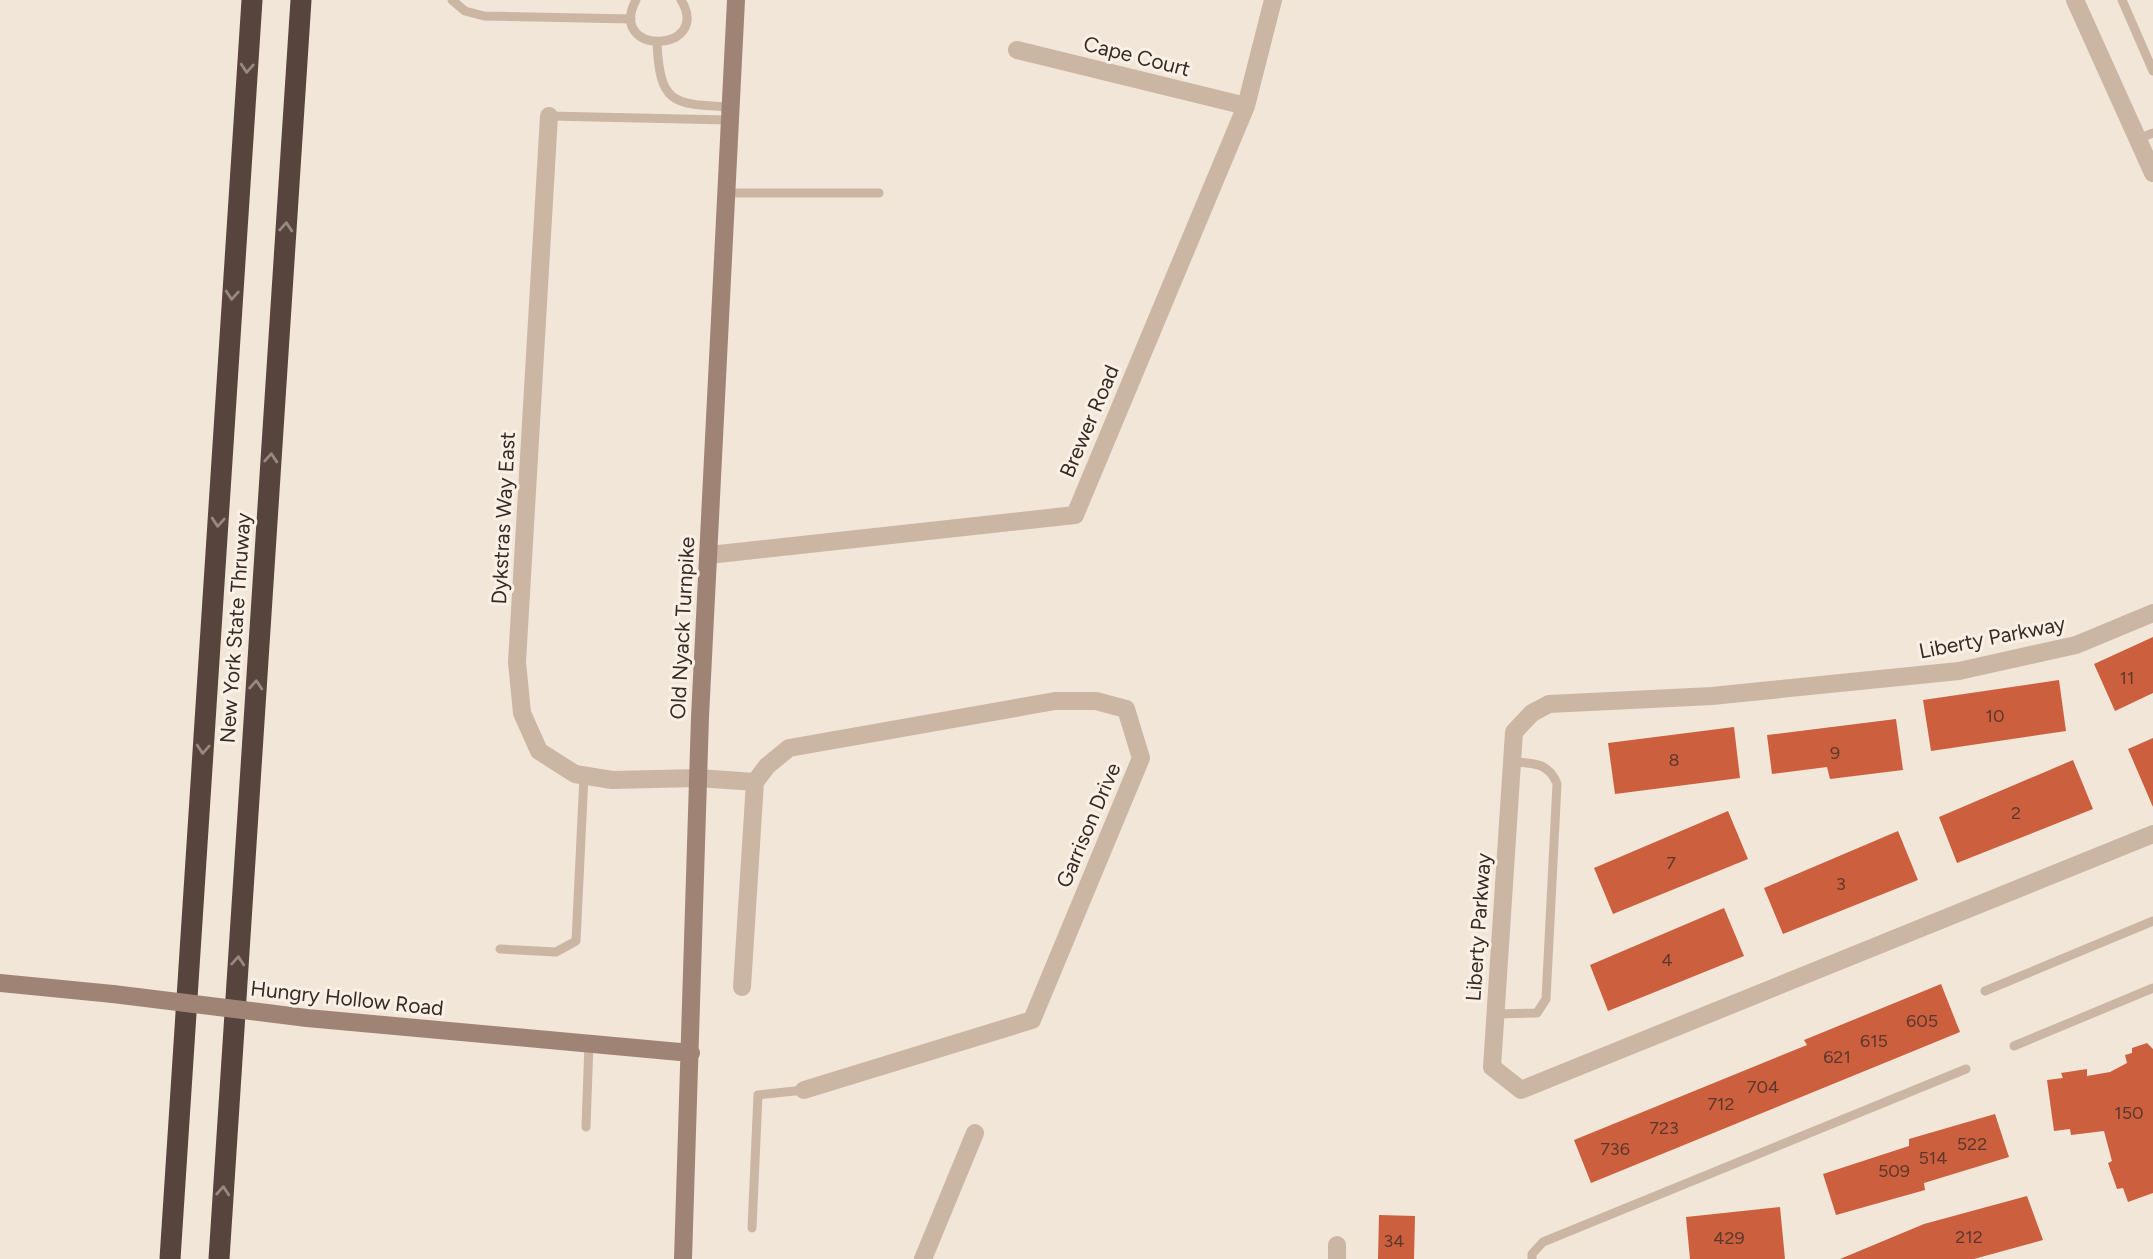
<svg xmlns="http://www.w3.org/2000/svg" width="2153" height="1259" font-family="Figtree,sans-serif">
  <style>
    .building { fill: #cc5f3d }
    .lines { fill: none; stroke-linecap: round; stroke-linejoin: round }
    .lane { stroke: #cbb6a4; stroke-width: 9 }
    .street { stroke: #cbb6a4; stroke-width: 18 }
    .secondary { stroke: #9f8476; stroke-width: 18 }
    .highway { stroke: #57453d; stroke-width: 21 }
    .secondary-bridge { stroke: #9f8476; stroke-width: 18 }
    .oneway { stroke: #988980 }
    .labels { text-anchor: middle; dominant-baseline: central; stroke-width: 6; stroke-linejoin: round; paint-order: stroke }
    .number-label { font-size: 18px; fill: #5c382c }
    .street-label { font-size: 21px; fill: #362b26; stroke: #faf0e5 }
  </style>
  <rect width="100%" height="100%" fill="#f2e6d9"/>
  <!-- building -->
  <path class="building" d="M2153,637v56l-38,18 -21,-47z
    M2059,680l7,51 -135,20 -8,-51z
    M1896,719l7,51 -73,9 -3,-12 -55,7 -5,-39z
    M1734,727l6,51 -125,16 -7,-51z
    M2153,738v69l-25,-58z
    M2073,760l20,49 -136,54 -18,-46z
    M1728,811l20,48 -135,55 -19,-46z
    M1898,831l20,49 -135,54 -19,-46z
    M1724,908l20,48 -136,55 -18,-46z
    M1941,984l19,48 -369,151 -17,-43 233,-95 -3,-5z
    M2147,1043l6,6v144l-25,9 -5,-14 -6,1 -9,-26 4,-2 -8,-30 -33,4 -1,-6 -16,2 -7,-51 16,-2 -2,-5 26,-4v7l23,-4 17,-9 -2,-8 7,-2v-5z
    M1995,1114l14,43 -85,26 1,7 -89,25 -13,-41 86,-28v-7z
    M2027,1196l16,44 -69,19h-134l84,-35z
    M1780,1207l5,52h-95l-4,-42z
    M1379,1215l36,1 -1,43h-36z"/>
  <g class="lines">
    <!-- lane -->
    <path class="lane" d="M452,0l13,11 19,5 147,3
      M636,0c-30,57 77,53 45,0
      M2122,0l31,71
      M657,43c3,62 16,61 73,64
      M549,116l179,4
      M2138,139l15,-6
      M725,193h154
      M500,949l56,3 20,-11 8,-165
      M1985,991l168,-70
      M1495,1014l42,-1 9,-14 11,-215c-8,-22 -25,-21 -45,-22
      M2014,1046l139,-58
      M586,1127l3,-84
      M752,1228l6,-133 46,-5
      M1532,1259v-5l11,-12 423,-173"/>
    <!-- street -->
    <path class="street" d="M2075,0l78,173
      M1017,50l229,56
      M549,116l-32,546 5,51 17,38 36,23 37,6 86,-2 57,4
      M709,555l366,-40 171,-409 27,-106
      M2153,613l-77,32 -117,26 -247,25 -163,8 -17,9 -18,19 -22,335 29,23 632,-256
      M742,987l13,-205 12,-16 22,-18 266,-47h41l30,8 15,49 -109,262 -228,70
      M923,1259l52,-126
      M1337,1259v-14"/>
    <!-- secondary -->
    <path class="secondary" d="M0,983l113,11
      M307,1018l384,35
      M683,1259l17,-542 36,-717"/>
    <!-- highway -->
    <path class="highway" d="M170,1259l82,-1259
      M219,1259l82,-1259"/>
    <!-- secondary-bridge -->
    <path class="secondary-bridge" d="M113,994l194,24"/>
  </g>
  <!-- one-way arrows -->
  <defs><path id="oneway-chevron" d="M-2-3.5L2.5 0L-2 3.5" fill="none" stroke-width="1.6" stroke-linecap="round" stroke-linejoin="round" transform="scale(1.75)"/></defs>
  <g class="oneway">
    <use href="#oneway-chevron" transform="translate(247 68) rotate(94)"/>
    <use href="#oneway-chevron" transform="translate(286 227) rotate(-86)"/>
    <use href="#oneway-chevron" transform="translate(232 295) rotate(94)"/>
    <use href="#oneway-chevron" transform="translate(271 458) rotate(-86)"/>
    <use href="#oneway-chevron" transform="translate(218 522) rotate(94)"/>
    <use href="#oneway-chevron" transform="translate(256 685) rotate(-86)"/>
    <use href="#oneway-chevron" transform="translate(203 749) rotate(94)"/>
    <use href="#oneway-chevron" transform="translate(238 961) rotate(-86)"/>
    <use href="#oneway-chevron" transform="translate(223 1191) rotate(-86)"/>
  </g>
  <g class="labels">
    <!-- number labels -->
    <g class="number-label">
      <text x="2127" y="678">11</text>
      <text x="1995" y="716">10</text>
      <text x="1835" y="753">9</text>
      <text x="1674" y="760">8</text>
      <text x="2016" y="813">2</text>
      <text x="1671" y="863">7</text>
      <text x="1841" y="884">3</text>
      <text x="1667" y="960">4</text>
      <text x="1922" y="1021">605</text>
      <text x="1874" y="1041">615</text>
      <text x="1837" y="1057">621</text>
      <text x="1763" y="1087">704</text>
      <text x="1721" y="1104">712</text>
      <text x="2129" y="1113">150</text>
      <text x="1664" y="1128">723</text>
      <text x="1972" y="1144">522</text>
      <text x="1615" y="1149">736</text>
      <text x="1933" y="1158">514</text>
      <text x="1894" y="1171">509</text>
      <text x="1969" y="1237">212</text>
      <text x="1729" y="1238">429</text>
      <text x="1394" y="1241">34</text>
    </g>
    <!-- street labels -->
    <g class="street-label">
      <text transform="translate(1137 56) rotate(14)">Cape Court</text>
      <text transform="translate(1089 421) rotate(-67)">Brewer Road</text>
      <text transform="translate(503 518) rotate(-87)">Dykstras Way East</text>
      <text transform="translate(235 628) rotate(-86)">New York State Thruway</text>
      <text transform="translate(682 628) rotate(-87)">Old Nyack Turnpike</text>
      <text transform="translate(1992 637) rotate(-11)">Liberty Parkway</text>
      <text transform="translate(1088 825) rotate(-67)">Garrison Drive</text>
      <text transform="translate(1478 927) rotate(-86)">Liberty Parkway</text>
      <text transform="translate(347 998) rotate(6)">Hungry Hollow Road</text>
    </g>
  </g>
</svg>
